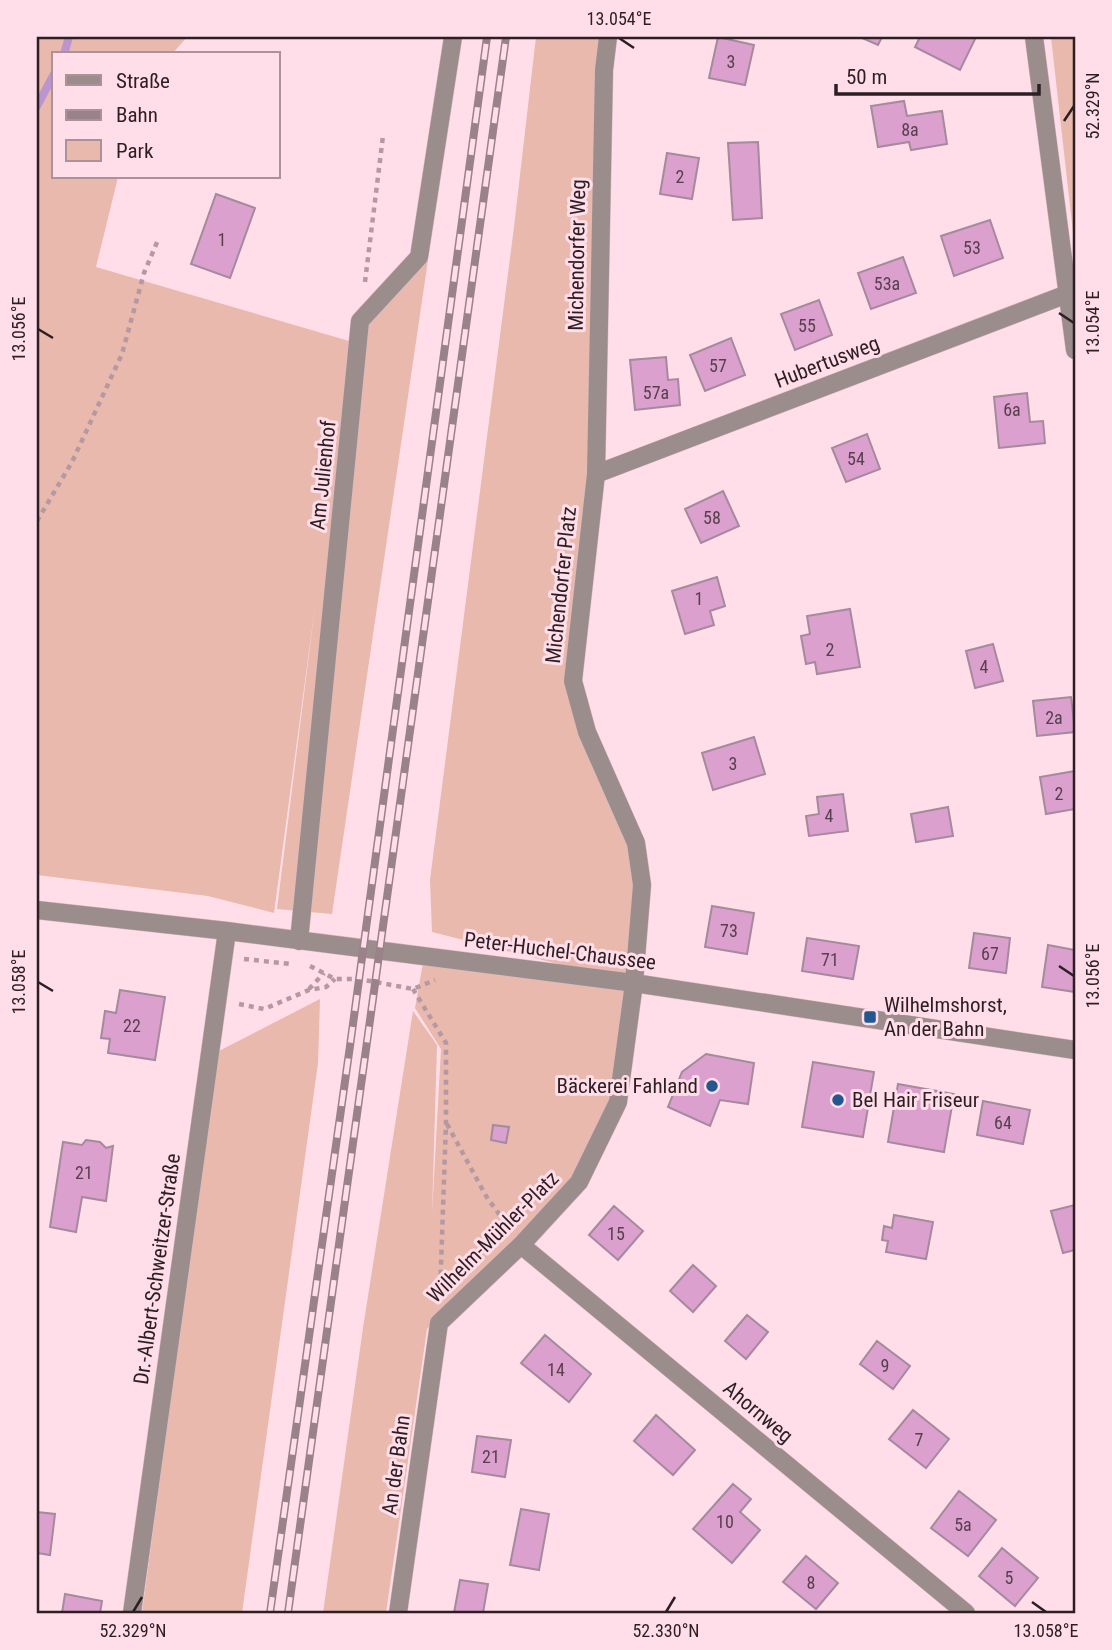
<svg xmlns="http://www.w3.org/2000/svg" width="1112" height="1650" font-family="'Roboto Condensed',sans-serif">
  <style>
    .green { fill: #e8b9ac }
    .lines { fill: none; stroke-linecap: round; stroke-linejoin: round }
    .stream { stroke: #bb95cd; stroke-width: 8 }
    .building { fill: #dba0cd; stroke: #a48a9d; stroke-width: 2 }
    .minor-casing { stroke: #d9bbc5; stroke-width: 19 }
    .path { stroke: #b499a3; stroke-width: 4.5; stroke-dasharray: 5 5; stroke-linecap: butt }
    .minor { stroke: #9c8d8d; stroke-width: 18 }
    .rail-casing { stroke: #99828a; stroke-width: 8 }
    .rail { stroke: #ffdde9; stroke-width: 5; stroke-dasharray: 16; stroke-linecap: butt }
    .ticks { fill: none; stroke: #2b1f23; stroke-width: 2.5 }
    .poi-dot { fill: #245790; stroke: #ffdde9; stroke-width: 2.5 }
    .labels { text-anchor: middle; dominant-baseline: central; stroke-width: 6; stroke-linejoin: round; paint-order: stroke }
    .number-label { font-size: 18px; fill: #573f4e }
    .street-label { font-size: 21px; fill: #2b1f23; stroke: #ffdde9 }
    .poi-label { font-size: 21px; fill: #2b1f23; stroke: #ffdde9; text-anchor: start }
    .neatline { fill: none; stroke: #2b1f23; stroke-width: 2.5 }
    .ticks-label { font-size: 18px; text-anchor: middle; fill: #2b1f23 }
  </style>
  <rect width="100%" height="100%" fill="#ffdde9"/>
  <!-- green -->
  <path class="green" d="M37,37h150l-15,17h-118v123h64l-22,90 253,74 79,-81 -96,654 -55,-5 39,-310 -42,314 -66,-17 -171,-21z
    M536,37h72l-12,437 -23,207 69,204 -8,98 -202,-51 -2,-52 84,-653z
    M1051,37h24v213z
    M423,963l202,26 -14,110 -40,81 -144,149 -41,284h-63l40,-285 50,-317 24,34 -5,169 9,-165 -26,-41z
    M320,999l-2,64 -76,550h-100l75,-561z"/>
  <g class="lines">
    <!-- stream -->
    <path class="stream" d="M64,54l5,-17
      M37,106l17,-32"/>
  </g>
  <!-- building -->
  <path class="building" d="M718,37l36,8 -9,40 -36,-7z
    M860,37h22l-4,8z
    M920,37h56l-16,33 -45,-23z
    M904,101l3,15 35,-5 5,33 -36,6 -2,-8 -31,5 -7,-41z
    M758,142l4,76 -29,2 -5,-77z
    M667,153l32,5 -7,41 -32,-5z
    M216,194l39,14 -25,70 -39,-14z
    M990,220l13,38 -49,18 -13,-40z
    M903,257l13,36 -45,16 -13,-36z
    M819,300l13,35 -37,15 -14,-36z
    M731,338l14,37 -40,16 -15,-36z
    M666,357l2,23 10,-1 2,26 -45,5 -5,-50z
    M1027,393l3,29 13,-1 2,22 -46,5 -5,-51z
    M867,434l13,35 -34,13 -14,-34z
    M723,491l16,35 -38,17 -16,-34z
    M717,577l8,29 -15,5 4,14 -29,9 -13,-43z
    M850,609l10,58 -43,7 -2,-12 -9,2 -5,-28 9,-2 -3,-18z
    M993,644l10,37 -28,7 -9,-37z
    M1071,697l4,35 -38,4 -4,-35z
    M754,737l11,37 -52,16 -11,-37z
    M1075,771v38l-29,5 -6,-37z
    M843,794l5,37 -39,5 -3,-20 13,-2 -2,-17z
    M948,807l5,29 -37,6 -5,-28z
    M712,906l42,7 -7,41 -42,-7z
    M974,933l36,5 -4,35 -37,-5z
    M807,938l52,8 -6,33 -51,-8z
    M1048,945l27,5v42l-33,-5z
    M120,990l45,7 -10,63 -47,-7 2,-14 -9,-1 4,-27 11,2z
    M706,1054l48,9 -6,41 -28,-4 -10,26 -42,-19 14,-35z
    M813,1062l61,10 -11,65 -61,-10z
    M898,1084l56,10 -10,58 -56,-10z
    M983,1101l47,9 -7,34 -46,-9z
    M493,1125l16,2 -3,16 -15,-3z
    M86,1140l14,2 6,6 7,-2 -7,55 -24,-4 -6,35 -26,-5 13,-85 19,3z
    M1075,1205v45l-12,3 -12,-42z
    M614,1206l29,25 -25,29 -29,-25z
    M894,1215l39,7 -7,37 -40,-7 2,-11 -6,-1 2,-14 8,2z
    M693,1265l23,21 -23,26 -23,-21z
    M747,1315l21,17 -22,27 -21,-18z
    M545,1335l46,39 -22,28 -48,-39z
    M877,1341l33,25 -17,23 -33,-25z
    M913,1410l36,29 -23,29 -37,-29z
    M656,1415l39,35 -22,25 -39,-34z
    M477,1436l34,4 -6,37 -33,-5z
    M733,1484l18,15 -11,13 20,18 -28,33 -39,-34z
    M959,1491l37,29 -28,36 -37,-28z
    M521,1509l28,5 -10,56 -29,-5z
    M37,1512l18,2 -5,41 -13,-2z
    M1002,1548l36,30 -23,28 -36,-30z
    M806,1556l32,27 -22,26 -33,-27z
    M460,1580l28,4 -5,29h-29z
    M65,1594l37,7 -2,12h-38z"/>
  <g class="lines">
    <!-- minor casing -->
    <g class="minor-casing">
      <path id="minor" d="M1034,37l41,313
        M596,474l479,-183
        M37,910l190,21 407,52 441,67
        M299,941l61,-620 59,-64 34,-220
        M521,1245l445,368
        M132,1613l95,-682
        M398,1613l41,-290 82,-78 58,-63 39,-80 16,-119 8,-98 -6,-42 -49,-111 -14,-51 23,-207 8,-404 4,-33"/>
    </g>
    <!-- path -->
    <path class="path" d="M365,282l18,-146
      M37,521l35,-59 50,-108 22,-81 14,-33
      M244,959l47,5
      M310,966l25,13h24l54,10 22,-9
      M309,989l15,-16
      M413,989l33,54v80l-6,171
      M239,1004l25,5 45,-19 17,-3 9,-8
      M447,1124l39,72 23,32"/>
    <!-- minor -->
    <use href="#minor" class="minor"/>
    <!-- rail casing -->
    <g class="rail-casing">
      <path id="rail" d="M270,1613l80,-567 137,-1009
        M288,1613l218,-1576"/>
    </g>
    <!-- rail -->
    <use href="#rail" class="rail"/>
  </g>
  <!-- ticks -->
  <path class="ticks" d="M619,38l15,10M1064,121l10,-15M1059,313l15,10M38,329l15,9M1059,966l15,10M38,982l15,9M1032,1602l14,10M133,1612l9,-15M666,1612l9,-15"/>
  <!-- markers -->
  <g class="poi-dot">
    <rect x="863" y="1010" width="14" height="14" rx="3.5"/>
    <circle cx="712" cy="1086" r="7"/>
    <circle cx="838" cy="1100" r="7"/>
  </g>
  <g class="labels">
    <!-- number labels -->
    <g class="number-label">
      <text x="731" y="61">3</text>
      <text x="910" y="129">8a</text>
      <text x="680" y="176">2</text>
      <text x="222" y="239">1</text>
      <text x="972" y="247">53</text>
      <text x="887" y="283">53a</text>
      <text x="807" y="325">55</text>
      <text x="718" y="365">57</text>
      <text x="656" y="392">57a</text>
      <text x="1012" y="409">6a</text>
      <text x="856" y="458">54</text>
      <text x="712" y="517">58</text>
      <text x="699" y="598">1</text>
      <text x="830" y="649">2</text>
      <text x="984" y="666">4</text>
      <text x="1054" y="717">2a</text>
      <text x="733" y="763">3</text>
      <text x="1059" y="793">2</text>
      <text x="829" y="815">4</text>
      <text x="729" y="930">73</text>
      <text x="990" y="953">67</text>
      <text x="830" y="959">71</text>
      <text x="132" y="1025">22</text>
      <text x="1003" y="1122">64</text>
      <text x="84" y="1172">21</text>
      <text x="616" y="1233">15</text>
      <text x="885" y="1365">9</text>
      <text x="556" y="1369">14</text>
      <text x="919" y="1439">7</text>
      <text x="491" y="1456">21</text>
      <text x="725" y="1521">10</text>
      <text x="963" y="1524">5a</text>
      <text x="1009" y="1577">5</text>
      <text x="811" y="1582">8</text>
    </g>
    <!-- street labels -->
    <g class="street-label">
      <text transform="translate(577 255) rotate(-89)">Michendorfer Weg</text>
      <text transform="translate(827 362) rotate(-21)">Hubertusweg</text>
      <text transform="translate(323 475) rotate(-84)">Am Julienhof</text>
      <text transform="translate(561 585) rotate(-84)">Michendorfer Platz</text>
      <text transform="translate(560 951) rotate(7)">Peter-Huchel-Chaussee</text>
      <text transform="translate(493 1237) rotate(-45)">Wilhelm-Mühler-Platz</text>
      <text transform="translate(157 1269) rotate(-82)">Dr.-Albert-Schweitzer-Straße</text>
      <text transform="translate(758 1412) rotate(40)">Ahornweg</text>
      <text transform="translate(396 1465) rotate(-82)">An der Bahn</text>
    </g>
    <!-- poi labels -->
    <g class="poi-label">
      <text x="884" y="1005">Wilhelmshorst,<tspan x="884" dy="24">An der Bahn</tspan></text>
      <text x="698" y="1086" text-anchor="end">Bäckerei Fahland</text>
      <text x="852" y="1100">Bel Hair Friseur</text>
    </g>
  </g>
  <!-- border -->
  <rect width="1112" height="1650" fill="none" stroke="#ffdde9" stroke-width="77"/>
  <!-- legend -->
  <rect x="52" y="52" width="228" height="126" fill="#ffdde9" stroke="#aa919a" stroke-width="2"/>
  <rect x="66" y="75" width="35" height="10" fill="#9c8d8d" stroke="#aa919a" stroke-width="2"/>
  <text x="116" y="88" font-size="21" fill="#2b1f23">Straße</text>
  <rect x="66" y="110" width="35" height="10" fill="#99828a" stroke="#aa919a" stroke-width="2"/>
  <text x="116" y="122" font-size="21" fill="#2b1f23">Bahn</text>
  <rect x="66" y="140" width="35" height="21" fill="#e8b9ac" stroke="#aa919a" stroke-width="2"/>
  <text x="116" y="158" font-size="21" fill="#2b1f23">Park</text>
  <!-- scale -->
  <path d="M836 84v10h203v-10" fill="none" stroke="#2b1f23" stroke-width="3.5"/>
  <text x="846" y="84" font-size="21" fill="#2b1f23" stroke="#ffdde9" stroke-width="5" paint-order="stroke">50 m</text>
  <rect x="38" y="38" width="1036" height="1574" class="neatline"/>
  <g class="ticks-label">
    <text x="619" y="25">13.054°E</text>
    <text transform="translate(1093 106) rotate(-90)" y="6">52.329°N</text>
    <text transform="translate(1093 323) rotate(-90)" y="6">13.054°E</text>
    <text transform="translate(19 329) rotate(-90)" y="6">13.056°E</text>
    <text transform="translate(1093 976) rotate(-90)" y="6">13.056°E</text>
    <text transform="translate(19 982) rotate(-90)" y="6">13.058°E</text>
    <text x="133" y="1637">52.329°N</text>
    <text x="666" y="1637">52.330°N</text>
    <text x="1046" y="1637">13.058°E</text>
  </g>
</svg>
